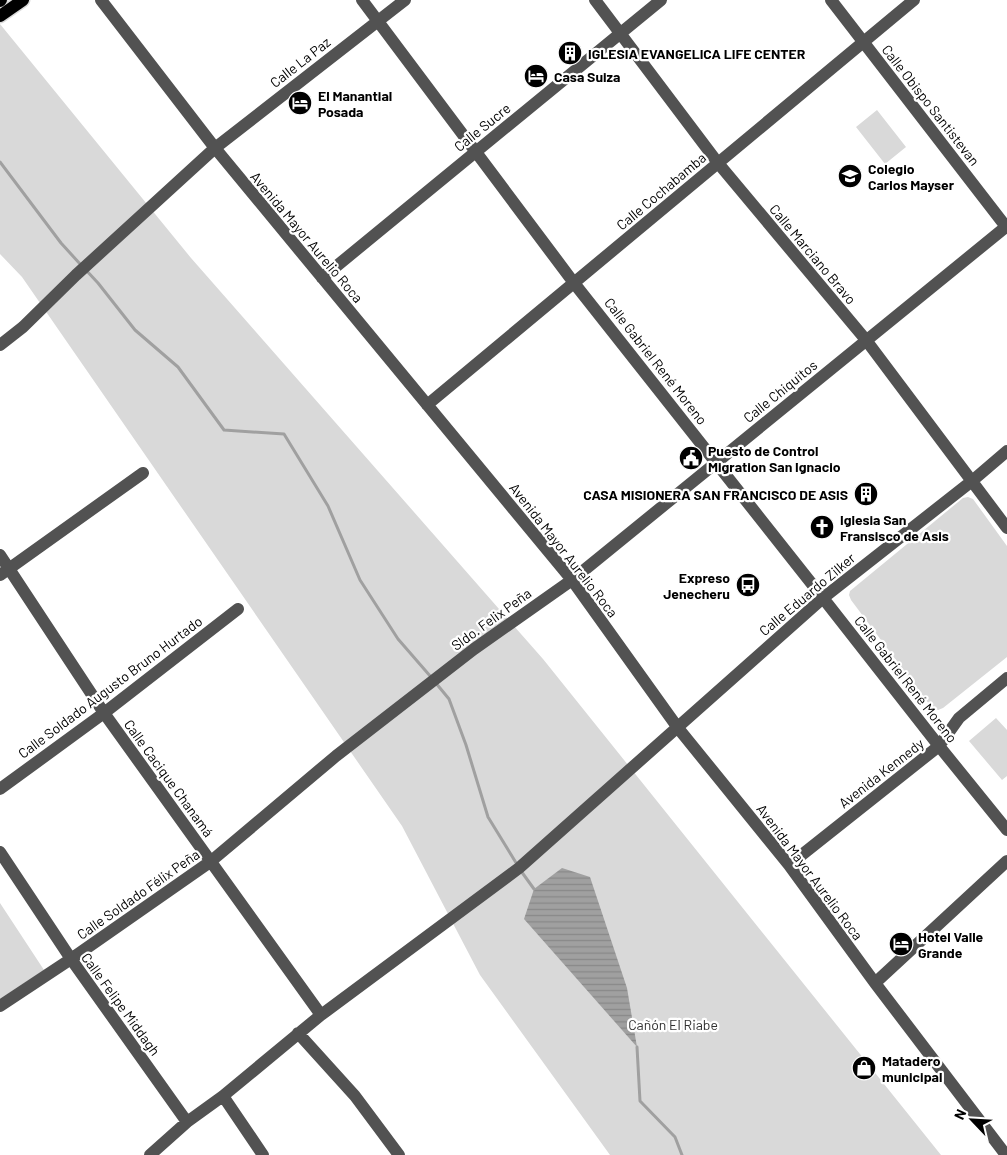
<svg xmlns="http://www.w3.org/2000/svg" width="1007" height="1155" font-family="Barlow,sans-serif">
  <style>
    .park { fill: #d9d9d9 }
    .water { fill: url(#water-rules) }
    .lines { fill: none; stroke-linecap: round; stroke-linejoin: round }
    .stream { stroke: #a0a0a0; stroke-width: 3 }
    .major-casing { stroke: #dbdbdb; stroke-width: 15 }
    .minor { stroke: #525252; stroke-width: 12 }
    .major { stroke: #000; stroke-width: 12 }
    .labels { text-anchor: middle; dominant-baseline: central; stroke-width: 4.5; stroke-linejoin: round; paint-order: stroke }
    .poi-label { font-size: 14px; font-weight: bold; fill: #000; stroke: #fff; text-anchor: start }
    .street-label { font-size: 14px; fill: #000; stroke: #fff }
    .park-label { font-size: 14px; fill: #303030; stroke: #fff }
  </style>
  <defs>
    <pattern id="water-rules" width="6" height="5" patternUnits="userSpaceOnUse" patternTransform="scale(1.25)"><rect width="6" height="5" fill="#a0a0a0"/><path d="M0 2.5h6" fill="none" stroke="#888"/></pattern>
  </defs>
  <rect width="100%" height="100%" fill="#fff"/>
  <!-- park -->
  <path class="park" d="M0,24l191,234 352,401 398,496h-331l-130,-180 -78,-149 -380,-549 -22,-23z
    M877,110l29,37 -21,17 -29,-37z
    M968,497l5,2 34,47v111l-64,51 -5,2 -6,-2 -81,-108 -2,-5 1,-4 113,-93z
    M996,718l11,12v46l-5,4 -33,-39z
    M0,903l44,67 -44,29z"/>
  <!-- water -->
  <path class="water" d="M562,868l28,9 37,111 10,59 -113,-128 10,-30z"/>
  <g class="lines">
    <!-- stream -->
    <path class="stream" d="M0,162l61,81 20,22
      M85,269l13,14 37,47 43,37 46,63 60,4 44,72 32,74 38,59 33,38
      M435,682l14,17 17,46 22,72 30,49
      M521,871l13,18
      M637,1047l3,54 35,36 7,18"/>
    <!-- major casing -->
    <g class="major-casing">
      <path id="major" d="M0,1l1,-1
        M0,16l23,-16"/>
    </g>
    <!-- minor -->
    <path class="minor" d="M101,0l114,148 357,432 106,148 111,137 86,118 131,172
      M362,0l212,283 249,315 116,148 68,84
      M595,0l123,163 148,177 141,188
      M831,0l176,228
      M322,278l339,-278
      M0,345l23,-18 53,-52 139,-127 190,-148
      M427,405l487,-405
      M0,555l104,158 217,302
      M0,575l143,-102
      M0,789l104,-76 134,-104
      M0,852l71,107 116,163
      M789,865l150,-119 20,-28 48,-40
      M875,983l132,-122
      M0,1006l71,-47 139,-97 126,-106 138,-107 98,-69 435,-354
      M298,1033l57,63 44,59
      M223,1096l40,59
      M150,1155l37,-33 36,-26 98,-81 198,-147 304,-270 149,-117 35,-30"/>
    <!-- major -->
    <use href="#major" class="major"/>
  </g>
  <!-- icons -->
  <defs>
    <g id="building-disc" transform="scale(1.25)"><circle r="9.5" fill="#000" stroke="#fff"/><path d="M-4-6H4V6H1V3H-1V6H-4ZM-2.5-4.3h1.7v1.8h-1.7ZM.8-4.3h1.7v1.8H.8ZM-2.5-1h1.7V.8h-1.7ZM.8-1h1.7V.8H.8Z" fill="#fff"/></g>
    <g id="hotel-disc" transform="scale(1.25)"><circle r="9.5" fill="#000" stroke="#fff"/><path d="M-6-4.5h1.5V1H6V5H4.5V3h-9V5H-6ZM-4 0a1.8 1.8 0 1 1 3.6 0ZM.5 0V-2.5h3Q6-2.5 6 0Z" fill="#fff"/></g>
    <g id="school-disc" transform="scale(1.25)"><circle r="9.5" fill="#000" stroke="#fff"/><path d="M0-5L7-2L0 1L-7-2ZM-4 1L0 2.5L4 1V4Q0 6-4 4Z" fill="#fff"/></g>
    <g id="civic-disc" transform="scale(1.25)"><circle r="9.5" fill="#000" stroke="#fff"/><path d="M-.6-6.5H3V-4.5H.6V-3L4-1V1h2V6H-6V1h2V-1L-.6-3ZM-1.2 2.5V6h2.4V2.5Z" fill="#fff"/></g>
    <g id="church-disc" transform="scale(1.25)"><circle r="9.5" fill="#000" stroke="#fff"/><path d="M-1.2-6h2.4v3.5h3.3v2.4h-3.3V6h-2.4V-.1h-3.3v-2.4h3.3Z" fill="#fff"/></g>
    <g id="bus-disc" transform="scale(1.25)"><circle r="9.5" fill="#000" stroke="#fff"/><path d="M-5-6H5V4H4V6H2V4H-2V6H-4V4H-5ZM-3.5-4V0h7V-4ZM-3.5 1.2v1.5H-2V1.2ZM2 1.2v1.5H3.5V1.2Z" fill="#fff"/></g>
    <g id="shop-disc" transform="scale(1.25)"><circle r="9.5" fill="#000" stroke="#fff"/><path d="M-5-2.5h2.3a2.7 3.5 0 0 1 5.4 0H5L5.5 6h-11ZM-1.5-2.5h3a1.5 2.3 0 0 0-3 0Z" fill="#fff"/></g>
  </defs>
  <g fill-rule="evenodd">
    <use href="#building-disc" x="570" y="53"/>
    <use href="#hotel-disc" x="536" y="76"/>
    <use href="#hotel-disc" x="300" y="103"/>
    <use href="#school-disc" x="850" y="176"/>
    <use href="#civic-disc" x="691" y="458"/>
    <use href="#building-disc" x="866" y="494"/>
    <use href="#church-disc" x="822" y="527"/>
    <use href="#bus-disc" x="748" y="585"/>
    <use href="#hotel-disc" x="901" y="944"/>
    <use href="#shop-disc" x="864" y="1068"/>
  </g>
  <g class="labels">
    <!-- poi labels -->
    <g class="poi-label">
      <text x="588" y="53">IGLESIA EVANGELICA LIFE CENTER</text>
      <text x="554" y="76">Casa Suiza</text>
      <text x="318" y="95">El Manantial<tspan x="318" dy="16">Posada</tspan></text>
      <text x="868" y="168">Colegio<tspan x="868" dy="16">Carlos Mayser</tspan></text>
      <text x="708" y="450">Puesto de Control<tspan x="708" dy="16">Migration San Ignacio</tspan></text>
      <text x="848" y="494" text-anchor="end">CASA MISIONERA SAN FRANCISCO DE ASIS</text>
      <text x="840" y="519">Iglesia San<tspan x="840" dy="16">Fransisco de Asis</tspan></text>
      <text x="730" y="577" text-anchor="end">Expreso<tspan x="730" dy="16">Jenecheru</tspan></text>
      <text x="918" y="936">Hotel Valle<tspan x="918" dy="16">Grande</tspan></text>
      <text x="882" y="1060">Matadero<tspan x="882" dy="16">municipal</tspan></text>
    </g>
    <!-- street labels -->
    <g class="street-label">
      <text transform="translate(300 62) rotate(-38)">Calle La Paz</text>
      <text transform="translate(931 105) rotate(52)">Calle Obispo Santistevan</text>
      <text transform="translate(482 127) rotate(-39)">Calle Sucre</text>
      <text transform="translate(661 191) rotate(-40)">Calle Cochabamba</text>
      <text transform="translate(307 237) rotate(50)">Avenida Mayor Aurelio Roca</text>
      <text transform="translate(813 254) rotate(50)">Calle Marciano Bravo</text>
      <text transform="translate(656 361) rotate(52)">Calle Gabriel René Moreno</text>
      <text transform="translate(780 391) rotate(-39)">Calle Chiquitos</text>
      <text transform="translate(564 550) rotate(52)">Avenida Mayor Aurelio Roca</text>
      <text transform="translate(807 594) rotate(-40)">Calle Eduardo Zilker</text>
      <text transform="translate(491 619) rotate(-36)">Sldo. Felix Peña</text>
      <text transform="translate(906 679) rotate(52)">Calle Gabriel René Moreno</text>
      <text transform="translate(110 687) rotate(-37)">Calle Soldado Augusto Bruno Hurtado</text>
      <text transform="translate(881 773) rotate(-38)">Avenida Kennedy</text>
      <text transform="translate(169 778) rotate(54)">Calle Cacique Chanamá</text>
      <text transform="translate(810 872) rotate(53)">Avenida Mayor Aurelio Roca</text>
      <text transform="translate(138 894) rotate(-35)">Calle Soldado Félix Peña</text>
      <text transform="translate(121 1004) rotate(54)">Calle Felipe Middagh</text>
    </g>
    <!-- park labels -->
    <g class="park-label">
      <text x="673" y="1024">Cañón El Riabe</text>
    </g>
  </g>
  <!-- north arrow -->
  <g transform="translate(972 1120) rotate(295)" stroke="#ffffff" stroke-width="4" paint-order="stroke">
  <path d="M0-4L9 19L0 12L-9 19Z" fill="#000000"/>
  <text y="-8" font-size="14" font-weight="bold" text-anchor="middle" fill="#000000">N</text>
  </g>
</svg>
